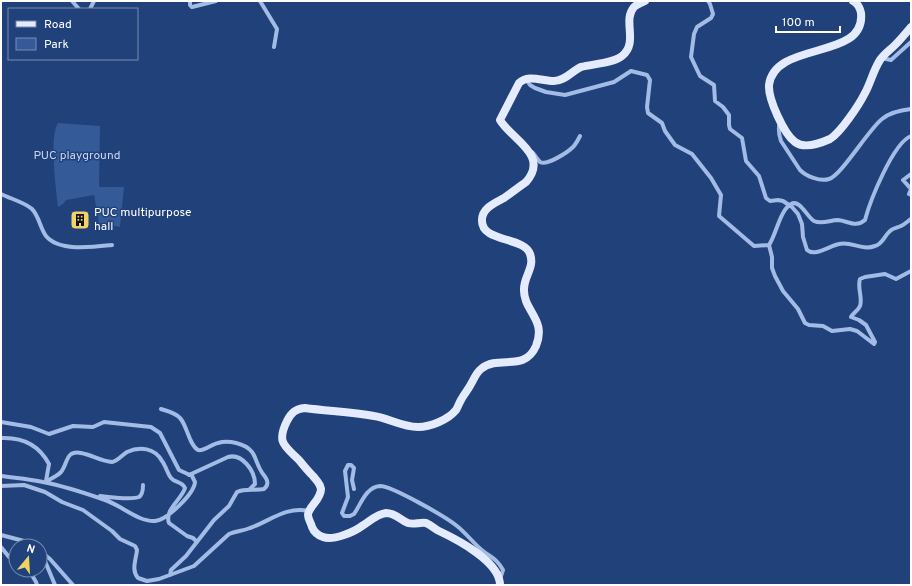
<svg xmlns="http://www.w3.org/2000/svg" width="912" height="586" font-family="Overpass,sans-serif">
  <style>
    .green { fill: #355a98 }
    .lines { fill: none; stroke-linecap: round; stroke-linejoin: round }
    .minor { stroke: #a3bce5; stroke-width: 4 }
    .primary { stroke: #e4ebfd; stroke-width: 8 }
    .labels { text-anchor: middle; dominant-baseline: central; stroke-width: 3; stroke-linejoin: round; paint-order: stroke }
    .park-label { font-size: 12px; fill: #c6d7f4; stroke: #21417a }
    .poi-label { font-size: 12px; fill: #fff; stroke: #21417a; text-anchor: start }
  </style>
  <rect width="100%" height="100%" fill="#21417a"/>
  <!-- green -->
  <path class="green" d="M58,123l42,3 -1,61h25l-4,40 -21,-4 -5,-28 -28,5 -3,4 -5,3c-2,-19 -9,-70 0,-84z"/>
  <g class="lines">
    <!-- minor -->
    <path class="minor" d="M72,1l7,8
      M190,1v4l2,2 24,-6
      M260,1l17,28 -3,18
      M708,1l2,3 3,10 -2,4 -14,9 -3,7 -3,23 9,19 14,9 1,16 8,6 6,8v10l1,4 12,9 4,23 13,15 7,22 4,3 8,-1 5,1 9,6 6,7 4,10 1,13 4,13c8,7 22,-4 32,-6 13,-3 22,7 36,2 8,-2 9,-10 15,-15 3,-3 7,-3 11,-5 4,-2 7,-5 10,-7
      M90,9l4,-8
      M881,58l10,2 20,-18
      M526,79l4,6 5,3 11,4 19,3 49,-13 17,-11 16,4 3,5 -3,27 1,6 14,10 3,8 10,14 17,9 19,24 10,17 -2,21 35,30 15,-1c7,-10 11,-35 22,-41 9,-5 16,13 23,17 8,4 16,-1 24,-1 10,1 18,8 27,0 5,-19 28,-77 46,-84
      M780,122c-2,6 -1,13 1,19l19,29c6,6 20,12 29,9 12,-3 39,-49 53,-60 7,-6 20,-9 29,-10
      M532,152c3,3 5,7 8,10 7,4 28,-10 33,-15 3,-3 5,-7 7,-11
      M911,174l-8,6 8,9 -2,5 2,1
      M1,194c10,5 23,8 31,15 7,7 8,19 14,27 13,16 48,11 66,9
      M769,245l3,12v11l3,8 8,15 15,18 7,14 4,2 14,1 9,5 18,-2 7,2 17,13 1,-2 -9,-17 -7,-5 -8,-3c2,-4 7,-6 9,-11 3,-8 -3,-18 0,-27l5,-2 20,-3 11,5 15,-8
      M161,409c6,2 15,4 19,9 7,7 9,27 18,32 5,2 14,-6 20,-7 10,-3 27,0 34,9 4,5 5,14 11,22 4,5 7,10 1,15 -9,2 -18,-1 -27,3l-8,14 -15,14 -28,36 -15,14 -1,5
      M1,422l30,5 18,7 24,-8 20,1 11,-5 47,5 9,6 19,37 13,6 3,6c-1,12 -28,38 -40,39 -17,1 -34,-16 -50,-21 -20,-7 -41,-14 -62,-18 -14,-3 -28,-4 -42,-6
      M1,438c21,-1 38,7 48,26l-3,17
      M189,475l39,-18c14,-4 27,14 27,27l-5,5
      M45,482c5,-3 11,-5 16,-10 7,-8 4,-22 20,-19 11,2 20,8 31,9 6,-1 10,-7 15,-10 13,-6 28,-4 35,9 4,5 5,12 9,17 4,5 11,3 14,10 -3,11 -21,22 -16,35l18,13 6,2 4,4
      M1,486l23,-1 21,7 17,10 21,8 29,21 8,8 15,7 2,4c-1,10 -6,20 1,28l9,3 12,-2 35,-13 35,-32c7,-3 14,-3 21,-6 20,-7 36,-22 59,-17
      M354,489l-2,-9 2,-12 -3,-3h-3l-3,6 3,26 -6,16 2,3h6l4,-2c7,-10 12,-27 26,-28 12,0 66,31 77,40 9,7 17,18 26,25 9,7 14,8 20,19l-3,9
      M100,496c8,1 32,4 39,1 3,-2 4,-8 4,-12
      M1,535l23,6 11,5
      M1,547l8,10 7,3
      M40,551l10,8 23,26
      M42,554l13,31
      M29,570l7,12 1,3"/>
    <!-- primary -->
    <path class="primary" d="M853,1c4,2 7,7 8,12 5,48 -86,27 -92,72 -1,14 15,49 26,57 9,7 26,1 35,-3 11,-7 29,-34 35,-46 6,-11 8,-22 15,-33 4,-6 10,-10 15,-15 6,-6 11,-12 16,-18
      M500,585c0,-23 -42,-45 -61,-54 -4,-2 -8,-6 -13,-8 -6,-1 -12,2 -18,0 -8,-3 -12,-10 -22,-10 -9,1 -16,8 -24,13 -8,6 -29,15 -39,11 -6,-2 -9,-5 -11,-10 -1,-4 -4,-8 -4,-12 0,-8 13,-15 13,-26 -1,-6 -5,-9 -8,-13 -5,-5 -10,-11 -14,-16 -14,-14 -23,-17 -12,-39 4,-8 8,-12 18,-13 22,3 46,4 69,8 14,2 28,11 44,11 12,0 30,-7 38,-17 2,-3 3,-7 5,-10 3,-6 7,-10 10,-16 3,-5 5,-11 10,-15 18,-15 43,4 55,-23 11,-27 -13,-35 -12,-57 0,-13 11,-22 6,-35 -6,-18 -49,-11 -48,-34 0,-12 13,-17 22,-22 7,-5 15,-11 22,-16 24,-27 -15,-43 -26,-62l19,-37c9,-9 23,-2 35,-2 11,0 18,-10 27,-14 12,-3 33,-4 41,-11 17,-14 0,-35 12,-49 3,-3 7,-4 11,-6"/>
  </g>
  <!-- icons -->
  <defs>
    <g id="building-square" transform="scale(1)"><rect x="-9" y="-9" width="18" height="18" rx="4" fill="#f1d365" stroke="#21417a"/><path d="M-4-6H4V6H1V3H-1V6H-4ZM-2.5-4.3h1.7v1.8h-1.7ZM.8-4.3h1.7v1.8H.8ZM-2.5-1h1.7V.8h-1.7ZM.8-1h1.7V.8H.8Z" fill="#111"/></g>
  </defs>
  <g fill-rule="evenodd">
    <use href="#building-square" x="80" y="220"/>
  </g>
  <g class="labels">
    <!-- park labels -->
    <g class="park-label">
      <text x="77" y="156">PUC playground</text>
    </g>
    <!-- poi labels -->
    <g class="poi-label">
      <text x="94" y="213">PUC multipurpose<tspan x="94" dy="14">hall</tspan></text>
    </g>
  </g>
  <!-- border -->
  <rect width="912" height="586" fill="none" stroke="#ffffff" stroke-width="4"/>
  <!-- legend -->
  <rect x="8" y="8" width="130" height="52" fill="#21417a" stroke="#7a8daf"/>
  <rect x="16" y="21" width="20" height="6" fill="#e4ebfd" stroke="#7a8daf"/>
  <text x="44" y="28" font-size="12" fill="#ffffff">Road</text>
  <rect x="16" y="38" width="20" height="12" fill="#355a98" stroke="#7a8daf"/>
  <text x="44" y="48" font-size="12" fill="#ffffff">Park</text>
  <!-- north arrow -->
  <g transform="translate(28 558) rotate(18)"><circle r="19" fill="#21417a" stroke="#7a8daf"/>
  <path d="M0-3L7 15L0 10L-7 15Z" fill="#f1d365"/>
  <text y="-6" font-size="11" font-weight="bold" text-anchor="middle" fill="#ffffff">N</text>
  </g>
  <!-- scale -->
  <path d="M776 26v6h64v-6" fill="none" stroke="#ffffff" stroke-width="2"/>
  <text x="782" y="26" font-size="12" fill="#ffffff" stroke="#21417a" stroke-width="3" paint-order="stroke">100 m</text>
</svg>
